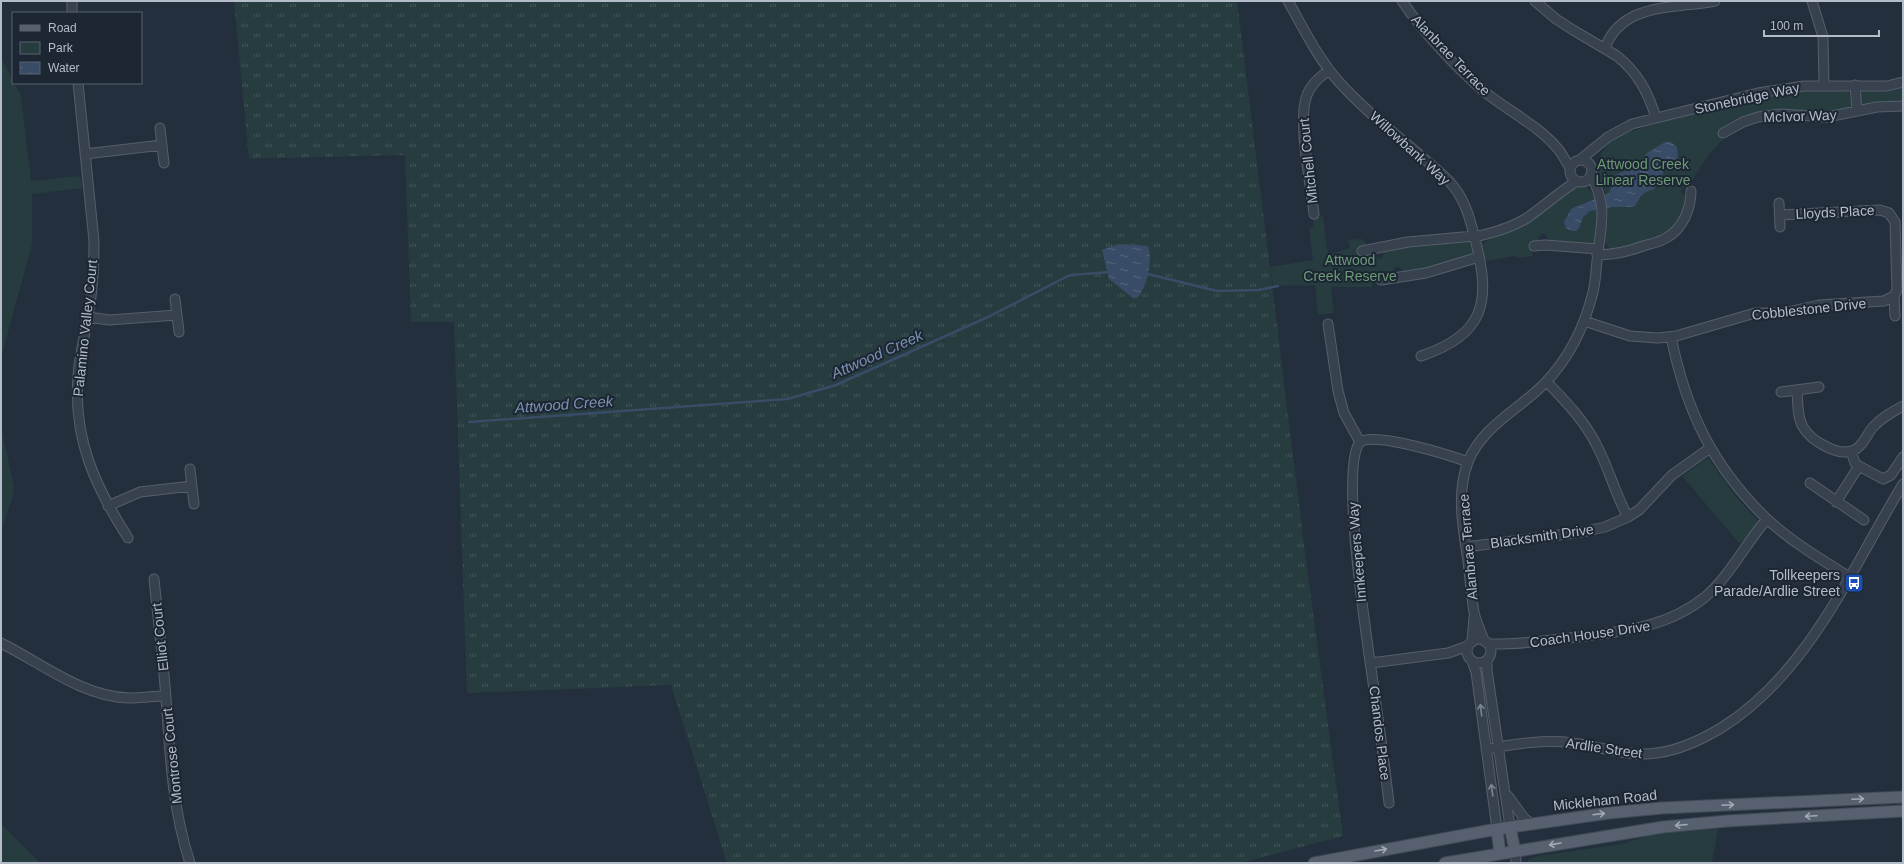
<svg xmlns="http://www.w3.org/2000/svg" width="1904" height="864" font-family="Arial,sans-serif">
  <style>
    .grass { fill: url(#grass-tufts) }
    .park { fill: #263c3f }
    .water { fill: url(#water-ripples) }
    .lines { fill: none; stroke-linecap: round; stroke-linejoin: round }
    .stream { stroke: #394c67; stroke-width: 2.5 }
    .minor-casing { stroke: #565f6c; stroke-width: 11 }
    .major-casing { stroke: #414a57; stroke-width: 13 }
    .minor { stroke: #38414e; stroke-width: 9 }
    .major { stroke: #56606e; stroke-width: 11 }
    .oneway { stroke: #7c8592 }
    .oneway2 { stroke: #a1aab7 }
    .labels { text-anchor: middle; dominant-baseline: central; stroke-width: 4; stroke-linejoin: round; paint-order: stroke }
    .street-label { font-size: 14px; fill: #b4bcc9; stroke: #1d2633 }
    .park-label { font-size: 14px; fill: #6b9a76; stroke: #1d2633 }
    .poi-label { font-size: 14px; fill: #b4bcc9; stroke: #1d2633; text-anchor: end }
    .water-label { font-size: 15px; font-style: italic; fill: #7c92b1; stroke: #1d2633 }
  </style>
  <defs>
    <pattern id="grass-tufts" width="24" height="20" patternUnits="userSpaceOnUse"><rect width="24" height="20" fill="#263c3f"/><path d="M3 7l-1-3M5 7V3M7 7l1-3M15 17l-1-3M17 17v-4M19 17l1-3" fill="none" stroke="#435659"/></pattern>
    <pattern id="water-ripples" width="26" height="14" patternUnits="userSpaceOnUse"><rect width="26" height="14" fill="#394c67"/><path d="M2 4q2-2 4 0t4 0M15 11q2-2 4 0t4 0" fill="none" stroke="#53647b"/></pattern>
  </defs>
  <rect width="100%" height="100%" fill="#242f3e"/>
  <!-- grass -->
  <path class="grass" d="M234,1h1003l69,560 37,275 -103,27h-513l-56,-178 -204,8 -13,-371h-43l-6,-167 -156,4z"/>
  <!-- park -->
  <path class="park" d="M1,58l20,38 10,85 49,-5 3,12 -51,6v50l-31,114z
    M1903,88v15l-37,3 -5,-3 -2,-7 4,-5h29z
    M1800,90l46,1 3,2 2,11 -1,4 -21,5h-70l-25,7 -18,11 7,9c-16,14 -18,21 -28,36 -3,5 -5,6 -6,11h-6l-2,5 7,6c0,12 -11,26 -20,33 -11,8 -46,20 -59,17l-4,-6 3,-24 -1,-20 -8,-21 -1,-11 3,-12 8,-11 13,-9 40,-12 77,-20z
    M1583,185c22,12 15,39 11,60l-41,-2 -4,-2 -4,-7h-4l-3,7 -6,3v12l-13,2 -5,-2 -29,5 -3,-16c4,-6 38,-18 47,-24 19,-10 32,-32 54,-36z
    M1323,216l5,39 22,-7 -2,-8 14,-1 5,5 -4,6 13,5 2,4 4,-1 2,-7 4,-3 84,-8 3,14 -29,12 -42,7 -5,-6h-4l-4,7 -11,1 -8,5v7h-41l3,26 -16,2 -3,-30 -42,1 -3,-19 43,-7 -4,-32 5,-1 -1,-8z
    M1,428l13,58 -1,10 -12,35z
    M1708,458l28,39 23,25 -19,22 -58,-68z
    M1,824l39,39h-39z
    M1718,829l-6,34h-186l3,-4 10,-3 83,-12 38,-12z"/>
  <!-- water -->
  <path class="water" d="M1665,142h6l6,5 1,11 -14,10 -2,9 -8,12 -8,3 -5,4 -7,11h-21l-23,4 -7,6 -4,11 -3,3h-5l-5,-3 -2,-6 7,-13 38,-16 3,-8 -2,-6 6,-4 22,-10 9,-12z
    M1119,244l29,2c5,12 -1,43 -11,52h-4l-24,-19 -7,-29z"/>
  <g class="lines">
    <!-- stream -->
    <path class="stream" d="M1144,273l73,18 41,-1 20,-4
      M469,422l318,-23 49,-14 152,-68 82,-42 41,-3"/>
    <!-- minor casing -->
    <g class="minor-casing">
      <path id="minor" d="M1288,1c16,28 30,58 52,82 24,27 53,49 81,73 11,10 24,19 33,31 13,17 17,36 22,56 15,60 8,92 -55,113
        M1402,1c21,31 55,68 84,92 23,18 54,34 72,56 5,6 8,13 12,19
        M1535,1l21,18 17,11 44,26c21,17 31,36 39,62
        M1812,1l11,36 1,48
        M72,13v-12
        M1605,48c17,-46 69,-39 110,-47
        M78,83l16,158c0,25 -1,50 -6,75 -3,20 -9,40 -10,60 -5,63 17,110 50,162
        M1855,85l2,26
        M160,128l4,35
        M1723,133l20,-11 15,-5 23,-3 46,3 50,-10 26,-1
        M85,154l77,-9
        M1581,159l27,-22 24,-13 126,-31 46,-7h83l16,-4
        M1570 171a11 11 0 1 1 22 0a11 11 0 1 1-22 0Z
        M1779,203l1,24
        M1314,214c-3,-28 -17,-95 -7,-119 4,-11 13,-18 22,-25
        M1780,215l100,-5 9,3 6,9 2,68 -3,6 1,20
        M1474,237c19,-4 37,-9 53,-19 17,-12 31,-25 50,-37
        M1534,246l11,-1 53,4
        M1362,251l46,-9 66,-6
        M1597,255c17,0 30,-3 46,-9 7,-2 17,-4 23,-8 17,-9 25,-30 25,-47
        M1381,280l45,-7 53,-16
        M175,299l4,33
        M88,317l21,3 68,-5
        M1584,321l46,15 28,2 18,-2 79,-23h28l36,-8 65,-4 10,-5
        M1328,324l10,67 6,22 16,29
        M1671,337c15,73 41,129 96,182 25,23 55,41 84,59
        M1547,382c18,19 37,38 49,62 13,24 19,50 32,73
        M1797,391c1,12 0,26 6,36 8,14 38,32 53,22 8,-5 11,-15 17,-22 8,-9 19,-15 30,-21
        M1781,392l38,-5
        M1360,442c-22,27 11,221 16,262 5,33 9,66 13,99
        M1360,442c16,-10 89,13 108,20
        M1851,451l4,12 4,3 24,13 8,-4 12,-18
        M190,469l4,35
        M1810,483l54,37
        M1836,502l23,-36
        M108,506l32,-14 52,-6
        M1466,547l116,-15 23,-5 23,-10 11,-7 33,-35 38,-27
        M154,579c4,40 9,79 12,119 4,57 6,109 24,165
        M1467 651a12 12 0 1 1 24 0a12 12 0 1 1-24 0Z
        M1484,641c-3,-10 -8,-19 -10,-29 -3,-17 -4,-34 -6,-51 -5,-33 -12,-67 0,-99 14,-36 52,-53 77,-79 24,-25 40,-58 48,-91 3,-12 3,-26 5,-39 4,-34 9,-45 -7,-79
        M1472,642l2,-25
        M1,643c40,20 82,54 128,55 12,0 25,-2 37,-2
        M1488,644c28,1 54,-3 82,-6 47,-6 96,-9 135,-41 25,-21 40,-53 62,-78
        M1487,660v10l23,157
        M1472,661l4,11 21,157
        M1371,663l77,-10 20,-7
        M1486,749c29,-5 59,-10 87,-6 29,4 55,14 84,10 23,-3 44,-13 64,-25 89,-56 129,-157 182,-244
        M1508,796l16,22 7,6
        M1515,851l1,12"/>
    </g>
    <!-- major casing -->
    <g class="major-casing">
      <path id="major" d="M1510,827l5,24
        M1497,829l3,25
        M1314,863l183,-34 112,-16 53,-5 241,-11
        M1445,863l218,-36 64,-6 176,-10"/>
    </g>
    <!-- minor -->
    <use href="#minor" class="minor"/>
    <!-- major -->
    <use href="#major" class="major"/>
  </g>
  <!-- one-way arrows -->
  <defs><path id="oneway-shaft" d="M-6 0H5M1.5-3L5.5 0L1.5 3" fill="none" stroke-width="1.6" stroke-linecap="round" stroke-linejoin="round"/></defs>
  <g class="oneway">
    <use href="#oneway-shaft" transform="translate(1481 710) rotate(-97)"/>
    <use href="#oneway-shaft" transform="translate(1492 790) rotate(-98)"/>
  </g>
  <g class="oneway2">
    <use href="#oneway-shaft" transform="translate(1858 799) rotate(-3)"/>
    <use href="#oneway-shaft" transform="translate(1728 805) rotate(-3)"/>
    <use href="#oneway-shaft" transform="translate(1599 814) rotate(-7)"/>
    <use href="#oneway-shaft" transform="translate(1811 816) rotate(177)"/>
    <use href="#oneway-shaft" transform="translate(1681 825) rotate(175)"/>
    <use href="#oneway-shaft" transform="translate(1555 844) rotate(170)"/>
    <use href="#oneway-shaft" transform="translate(1381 850) rotate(-10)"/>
  </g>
  <!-- icons -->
  <defs>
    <g id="bus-square" transform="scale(1)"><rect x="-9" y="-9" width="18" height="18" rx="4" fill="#1a4fb4" stroke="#1d2633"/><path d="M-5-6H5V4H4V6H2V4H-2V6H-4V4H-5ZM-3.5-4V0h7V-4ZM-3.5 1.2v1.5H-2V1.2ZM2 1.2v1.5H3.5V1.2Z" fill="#fff"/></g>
  </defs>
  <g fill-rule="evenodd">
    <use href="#bus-square" x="1854" y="583"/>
  </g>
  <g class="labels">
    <!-- street labels -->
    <g class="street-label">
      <text transform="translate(1451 55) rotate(46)">Alanbrae Terrace</text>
      <text transform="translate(1747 98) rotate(-12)">Stonebridge Way</text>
      <text transform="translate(1800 116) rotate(-2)">McIvor Way</text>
      <text transform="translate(1410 148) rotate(42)">Willowbank Way</text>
      <text transform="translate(1308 161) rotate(-96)">Mitchell Court</text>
      <text transform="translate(1835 212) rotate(-3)">Lloyds Place</text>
      <text transform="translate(1809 309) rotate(-6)">Cobblestone Drive</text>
      <text transform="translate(85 328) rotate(-84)">Palamino Valley Court</text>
      <text transform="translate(1542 536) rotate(-8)">Blacksmith Drive</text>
      <text transform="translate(1468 547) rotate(-95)">Alanbrae Terrace</text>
      <text transform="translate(1357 552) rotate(-95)">Innkeepers Way</text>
      <text transform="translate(1590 634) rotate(-8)">Coach House Drive</text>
      <text transform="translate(160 637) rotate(-96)">Elliot Court</text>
      <text transform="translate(1380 733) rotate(83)">Chandos Place</text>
      <text transform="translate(1604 748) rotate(8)">Ardlie Street</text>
      <text transform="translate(172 756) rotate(-96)">Montrose Court</text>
      <text transform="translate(1605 800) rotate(-6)">Mickleham Road</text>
    </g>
    <!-- park labels -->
    <g class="park-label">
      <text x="1643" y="164">Attwood Creek<tspan x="1643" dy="16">Linear Reserve</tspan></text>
      <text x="1350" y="260">Attwood<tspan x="1350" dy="16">Creek Reserve</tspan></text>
    </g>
    <!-- poi labels -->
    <g class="poi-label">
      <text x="1840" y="575">Tollkeepers<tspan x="1840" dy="16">Parade/Ardlie Street</tspan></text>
    </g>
    <!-- water labels -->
    <g class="water-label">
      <text transform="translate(877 354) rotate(-24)">Attwood Creek</text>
      <text transform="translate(564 404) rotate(-4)">Attwood Creek</text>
    </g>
  </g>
  <!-- border -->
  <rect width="1904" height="864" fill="none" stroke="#b4bcc9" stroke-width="4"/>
  <!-- legend -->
  <rect x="12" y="12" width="130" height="72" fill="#1d2633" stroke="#59626f"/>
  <rect x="20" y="25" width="20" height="6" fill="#56606e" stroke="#59626f"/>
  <text x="48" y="32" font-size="12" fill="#b4bcc9">Road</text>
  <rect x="20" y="42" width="20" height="12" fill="#263c3f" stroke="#59626f"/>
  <text x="48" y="52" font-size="12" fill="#b4bcc9">Park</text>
  <rect x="20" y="62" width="20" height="12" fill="url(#water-ripples)" stroke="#59626f"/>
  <text x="48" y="72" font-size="12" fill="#b4bcc9">Water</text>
  <!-- scale -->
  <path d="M1764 30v6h115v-6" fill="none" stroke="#b4bcc9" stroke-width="2"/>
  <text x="1770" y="30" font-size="12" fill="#b4bcc9" stroke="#1d2633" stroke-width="3" paint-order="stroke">100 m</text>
</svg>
